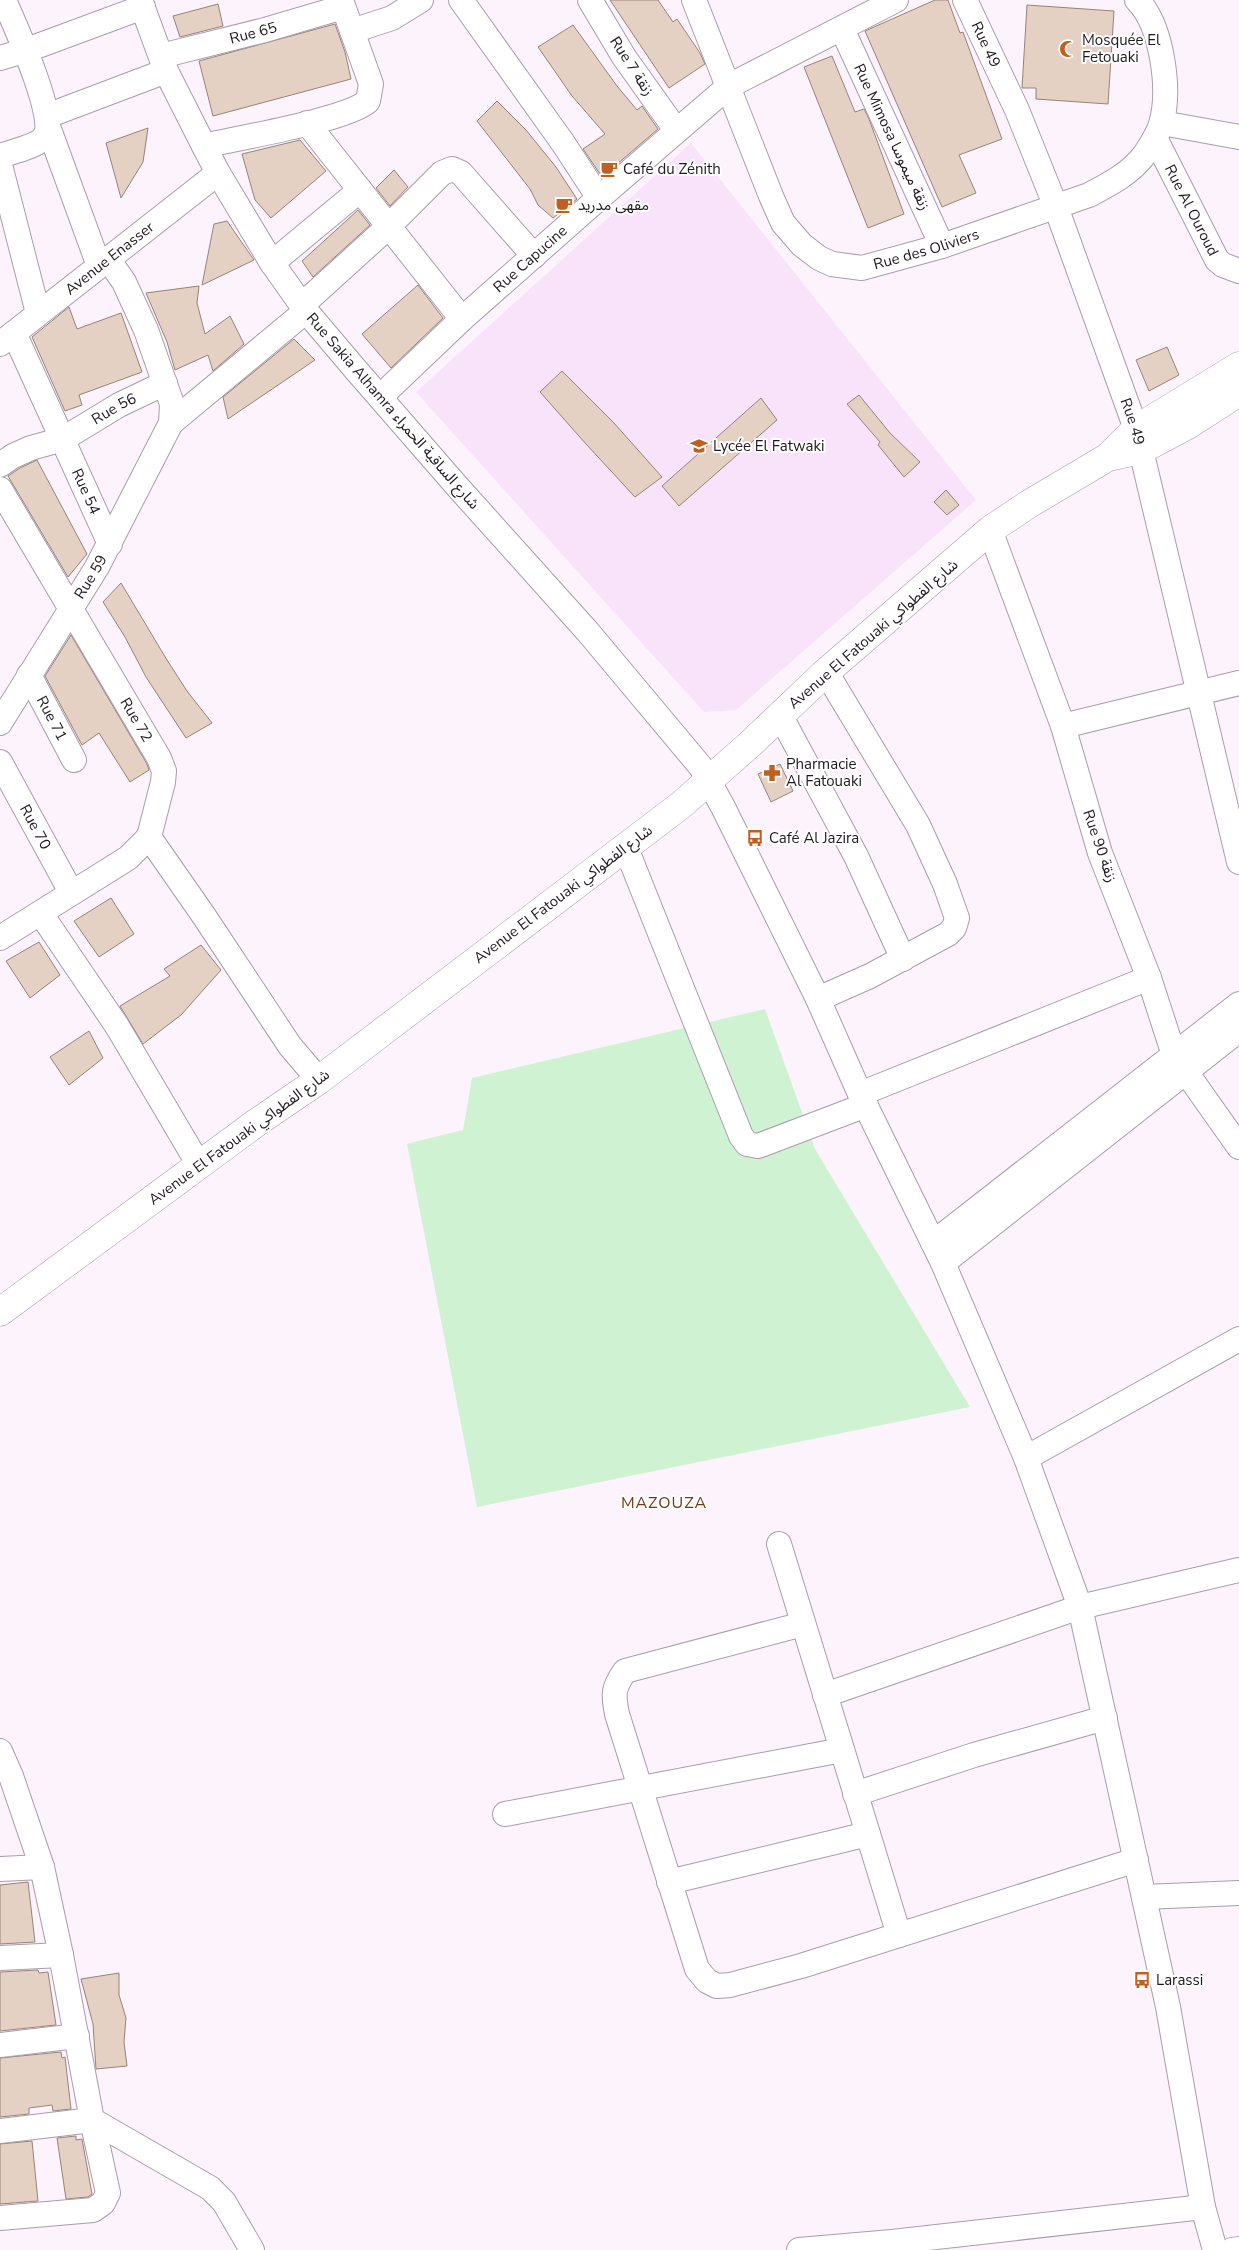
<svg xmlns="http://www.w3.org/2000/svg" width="1239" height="2250" font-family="'Nunito Sans','Noto Sans Arabic',sans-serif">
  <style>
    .built { fill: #f8e3fa }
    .grass { fill: #cff2d2 }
    .building { fill: #e4d1c4; stroke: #958477 }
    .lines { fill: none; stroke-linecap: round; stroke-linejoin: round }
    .minor-casing { stroke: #aa9cac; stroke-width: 26 }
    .major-casing { stroke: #aa9cac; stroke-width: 29 }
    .minor { stroke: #fff; stroke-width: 24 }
    .major { stroke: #fff; stroke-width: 28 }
    .labels { text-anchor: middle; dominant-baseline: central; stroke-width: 4; stroke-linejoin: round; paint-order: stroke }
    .street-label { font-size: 15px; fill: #1f191f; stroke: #fff }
    .poi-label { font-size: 15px; fill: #1f191f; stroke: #fff; text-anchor: start }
    .neighbourhood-label { font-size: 16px; letter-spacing: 1px; fill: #74370e; stroke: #fff }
  </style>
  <rect width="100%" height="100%" fill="#fcf3fd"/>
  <!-- built -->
  <path class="built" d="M691,143l285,357 -240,210 -32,2 -288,-320z"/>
  <!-- grass -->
  <path class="grass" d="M765,1009l50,140 155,258 -493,100 -70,-363 56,-14 9,-52z"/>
  <!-- building -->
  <path class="building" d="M610,0h48l15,22 4,-3 23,34 5,11 -36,24z
    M935,0h13l12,33 3,-1 39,107 -43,16 17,38 -34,14 -77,-176z
    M218,4l5,22 -43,11 -7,-21z
    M1027,5l87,6 -6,93 -72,-5v-11h-14z
    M335,24l10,28 6,27 -138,37 -14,-55z
    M573,25l44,61 20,24 5,-4 16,23 -56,48 -19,-28 22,-15 -33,-38 -34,-49z
    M832,56l23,56 9,-3 5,10 35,95 -36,14 -64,-161z
    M497,101l29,29 30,37 21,32 -24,19 -15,-13 -8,-16 -53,-68z
    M148,128l-5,34 -22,36 -15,-55z
    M300,140l26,31 -55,47 -16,-18 -13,-46z
    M394,170l14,17 -18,19 -14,-18z
    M358,210l12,15 -57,52 -11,-16z
    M227,221l27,39 -52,25 12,-61z
    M418,285l25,33 -52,50 -29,-34z
    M199,286l-2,17 8,31 25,-18 14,28 -31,27 -5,-16 -33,15 -8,-28 -21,-49z
    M69,307l8,22 44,-16 21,59 -63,23 3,10 -17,6 -33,-74z
    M294,339l21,21 -87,59 -5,-22z
    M1167,347l12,28 -30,16 -13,-31z
    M562,371l52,52 48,54 -27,20 -49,-53 -46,-52z
    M859,395l31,38 30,29 -16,15 -26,-32 2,-3 -33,-38z
    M761,398l16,22 -98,86 -17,-20z
    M37,460l50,94 -19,23 -60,-101 12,-8z
    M946,490l13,15 -12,10 -13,-13z
    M121,583l46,77 20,31 25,32 -26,15 -40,-61 -21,-40 -22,-35z
    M71,635l76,129 2,6 -19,12 -31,-49 -17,12 -37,-69z
    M780,764l13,27 -22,11 -13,-28z
    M111,898l23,36 -35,23 -25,-36z
    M39,942l21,33 -30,23 -24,-37z
    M201,945l20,25 -40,45 -38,29 -23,-38 50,-30 -6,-7z
    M89,1031l14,27 -34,27 -19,-28z
    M28,1882l7,60 -35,2v-59z
    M38,1970l1,3 9,-1 8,53 -56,6v-59z
    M119,1973v22l7,23 -2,24 3,24 -31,3 -3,-45 -12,-45z
    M61,2052l1,6 3,-1 6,52 -18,2 -1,-6 -23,3v6l-29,3v-59z
    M76,2136v4l6,-1 10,55 -4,3 -22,2 -9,-61z
    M32,2141l6,60 -38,3v-60z"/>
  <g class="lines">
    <!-- minor casing -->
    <g class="minor-casing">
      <g id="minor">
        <path d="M140,0l26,71 38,75 14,27 54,90 34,48 50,59 100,115 132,147 113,135 22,40 95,192 42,95 83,169 83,195 54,149 88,400 35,200 12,43"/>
        <path d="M461,0l102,143 36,55"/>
        <path d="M590,0l34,57 52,73"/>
        <path id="s1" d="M694,0l77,196 12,27 19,22 17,13 13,6 30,4 80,-22 147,-51c21,-11 42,-22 56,-41 6,-9 13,-19 16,-30 10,-34 1,-99 -24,-124"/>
        <path id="s2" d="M965,0l52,110 39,97 80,222 103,433"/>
        <path d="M842,29l100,217"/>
        <path d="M352,31l40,-13 29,-18"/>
        <path id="s3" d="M161,56l104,-26 78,-23"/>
        <path d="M0,58l27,-8 116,-43"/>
        <path d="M47,116l119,-45"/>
        <path d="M307,123l155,196"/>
        <path d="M1162,123l77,14"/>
        <path d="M49,129l50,137"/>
        <path id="s4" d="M1155,138l62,122 6,5 16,6"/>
        <path d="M204,146c33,-8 143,-26 164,-45l3,-17 -30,-84"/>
        <path d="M0,156c11,-4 39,-10 45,-20 13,-17 -32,-115 -41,-136"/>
        <path d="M0,165l38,148"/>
        <path d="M272,263l88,-73"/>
        <path d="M302,305l86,-78 54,-54 10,-4 9,4 73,83"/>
        <path id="s5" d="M14,333l96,211"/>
        <path id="s6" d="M0,344l218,-171"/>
        <path id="s7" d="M380,397l82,-78 137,-121 130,-112 167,-86"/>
        <path d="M171,423l135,-112"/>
        <path id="s8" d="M0,465l13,-9 18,-8 32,-9 56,-34 46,-22"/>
        <path id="s9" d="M0,489l159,269 5,13 -1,11 -14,55"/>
        <path d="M990,530l73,196 37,127 49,125 25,77 65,92"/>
        <path id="s10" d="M29,675l45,85"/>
        <path d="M780,715l76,141 47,103"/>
        <path id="s11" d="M0,723l97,-156 74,-144 1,-19 -26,-74 -22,-48 -16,-23"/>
        <path d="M1063,726l176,-43"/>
        <path id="s12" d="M0,762l71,130"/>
        <path d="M149,837l55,79 86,130 29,34"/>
        <path d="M626,848l115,288 6,8 11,2 108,-41"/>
        <path d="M41,914l76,112 82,139"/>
        <path d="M0,938l128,-80 21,-21"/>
        <path d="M818,999l52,-23 78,-42 6,-6 3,-10 -12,-34 -27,-59 -92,-153"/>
        <path d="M860,1094l289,-116"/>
        <path d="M933,1243l306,-239"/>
        <path d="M943,1263l296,-233"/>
        <path d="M1026,1458l213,-119"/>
        <path d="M779,1544l120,391"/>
        <path d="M803,1624l-178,47c-12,17 -12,23 -8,43l80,255 10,12 10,5 13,-1 71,-19 335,-106"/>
        <path d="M825,1695l255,-88 159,-37"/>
        <path d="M0,1751l11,25 31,91 19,88 31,165 16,73 -5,10 -10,7 -93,8"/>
        <path d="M855,1794l119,-39 131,-37"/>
        <path d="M505,1814l337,-64"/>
        <path d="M0,1869l42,-2"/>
        <path d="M669,1882l199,-48"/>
        <path d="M1144,1897l95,-4"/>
        <path d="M0,1958l61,-3"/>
        <path d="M0,2045l77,-9"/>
        <path d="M0,2131l92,-11 118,68 14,14 28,48"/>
        <path d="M799,2250l93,-8 311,-35"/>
        <path d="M1232,2250l7,-1"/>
      </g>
    </g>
    <!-- major casing -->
    <g class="major-casing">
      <path id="major" d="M1108,457l33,-7 47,-25 51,-33
        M0,1312l256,-189 63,-43 362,-275 68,-60 77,-73 164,-142 39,-26 79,-47 28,-28 103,-63"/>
    </g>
    <!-- minor -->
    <use href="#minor" class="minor"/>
    <!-- major -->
    <use href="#major" class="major"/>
  </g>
  <!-- icons -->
  <defs>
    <g id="mosque-bare" transform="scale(1.35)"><path d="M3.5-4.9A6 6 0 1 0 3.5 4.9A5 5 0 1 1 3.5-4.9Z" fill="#c15f20" stroke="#fff" stroke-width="2.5" paint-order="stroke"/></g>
    <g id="cafe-bare" transform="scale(1.35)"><path d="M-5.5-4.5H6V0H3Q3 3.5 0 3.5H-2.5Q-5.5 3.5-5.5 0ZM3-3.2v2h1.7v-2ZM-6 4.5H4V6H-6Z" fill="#c15f20" stroke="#fff" stroke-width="2.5" paint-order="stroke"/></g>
    <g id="school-bare" transform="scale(1.35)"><path d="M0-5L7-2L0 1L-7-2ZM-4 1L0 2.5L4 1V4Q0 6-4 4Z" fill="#c15f20" stroke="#fff" stroke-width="2.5" paint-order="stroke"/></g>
    <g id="pharmacy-bare" transform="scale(1.35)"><path d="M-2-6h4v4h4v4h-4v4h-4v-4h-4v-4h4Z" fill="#c15f20" stroke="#fff" stroke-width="2.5" paint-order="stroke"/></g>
    <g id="bus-bare" transform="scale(1.35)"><path d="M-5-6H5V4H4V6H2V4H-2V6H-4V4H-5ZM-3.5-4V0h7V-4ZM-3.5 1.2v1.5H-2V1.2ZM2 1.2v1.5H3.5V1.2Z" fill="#c15f20" stroke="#fff" stroke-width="2.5" paint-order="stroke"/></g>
  </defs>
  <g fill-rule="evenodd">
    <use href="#mosque-bare" x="1068" y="49"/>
    <use href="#cafe-bare" x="609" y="169"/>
    <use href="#cafe-bare" x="564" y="205"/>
    <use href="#school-bare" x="699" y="446"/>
    <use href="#pharmacy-bare" x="772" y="773"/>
    <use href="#bus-bare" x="755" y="838"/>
    <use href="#bus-bare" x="1142" y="1980"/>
  </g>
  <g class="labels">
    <!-- street labels -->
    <g class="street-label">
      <text stroke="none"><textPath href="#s3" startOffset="95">Rue 65</textPath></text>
      <text stroke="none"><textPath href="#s2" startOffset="49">Rue 49</textPath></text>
      <text transform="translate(632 66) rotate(57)">Rue 7 زنقة</text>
      <text transform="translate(892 137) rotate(65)">Rue Mimosa زنقة ميموسا</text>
      <text stroke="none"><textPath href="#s4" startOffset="81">Rue Al Ouroud</textPath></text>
      <text stroke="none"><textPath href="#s1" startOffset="402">Rue des Oliviers</textPath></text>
      <text stroke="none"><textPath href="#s6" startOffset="139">Avenue Enasser</textPath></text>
      <text stroke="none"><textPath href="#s7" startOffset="204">Rue Capucine</textPath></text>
      <text stroke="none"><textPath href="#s8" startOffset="128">Rue 56</textPath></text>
      <text transform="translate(393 411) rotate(49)">Rue Sakia Alhamra شارع الساقية الحمراء</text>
      <text stroke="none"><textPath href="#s2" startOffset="454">Rue 49</textPath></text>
      <text stroke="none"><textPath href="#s5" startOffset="174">Rue 54</textPath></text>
      <text stroke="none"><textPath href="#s11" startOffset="172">Rue 59</textPath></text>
      <text transform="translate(873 634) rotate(-41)">Avenue El Fatouaki شارع الفطواكي</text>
      <text stroke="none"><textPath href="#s10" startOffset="49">Rue 71</textPath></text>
      <text stroke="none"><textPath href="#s9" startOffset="268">Rue 72</textPath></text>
      <text stroke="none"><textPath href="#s12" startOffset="74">Rue 70</textPath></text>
      <text transform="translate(1100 846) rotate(71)">Rue 90 زنقة</text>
      <text transform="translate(563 894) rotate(-37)">Avenue El Fatouaki شارع الفطواكي</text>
      <text transform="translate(239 1137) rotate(-36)">Avenue El Fatouaki شارع الفطواكي</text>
    </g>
    <!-- poi labels -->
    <g class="poi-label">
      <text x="1082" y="40">Mosquée El<tspan x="1082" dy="17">Fetouaki</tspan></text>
      <text x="623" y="169">Café du Zénith</text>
      <text x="578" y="205">مقهى مدريد</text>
      <text x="713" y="446">Lycée El Fatwaki</text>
      <text x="786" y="764">Pharmacie<tspan x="786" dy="17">Al Fatouaki</tspan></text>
      <text x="769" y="838">Café Al Jazira</text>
      <text x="1156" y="1980">Larassi</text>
    </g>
    <!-- neighbourhood labels -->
    <g class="neighbourhood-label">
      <text x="664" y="1503">MAZOUZA</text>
    </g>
  </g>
</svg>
